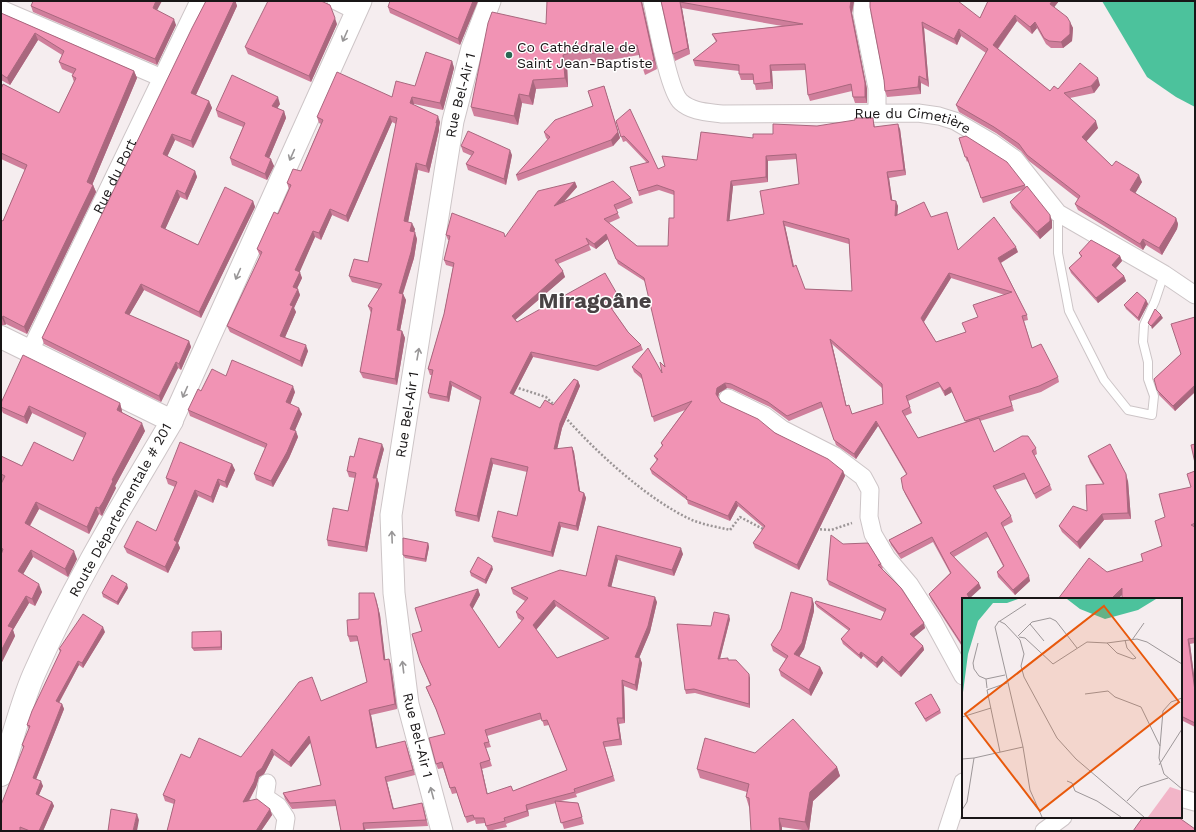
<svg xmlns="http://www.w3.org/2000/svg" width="1196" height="832" font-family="'Work Sans',sans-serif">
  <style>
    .water { fill: #4cc29c }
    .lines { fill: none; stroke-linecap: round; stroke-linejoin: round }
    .service-casing { stroke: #cdc5c7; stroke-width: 10 }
    .minor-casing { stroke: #cdc5c7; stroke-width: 19 }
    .tertiary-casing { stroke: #cdc5c7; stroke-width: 23 }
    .secondary-casing { stroke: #cdc5c7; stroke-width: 24 }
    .path { stroke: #9b9596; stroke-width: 2.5; stroke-dasharray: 2 2; stroke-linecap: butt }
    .service { stroke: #fff; stroke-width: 8 }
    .minor { stroke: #fff; stroke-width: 17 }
    .tertiary { stroke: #fff; stroke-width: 21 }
    .secondary { stroke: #fff; stroke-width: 22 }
    .wall { fill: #cf7e9b; fill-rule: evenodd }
    .shaded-wall { fill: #a9677e }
    .building { fill: #f193b4; stroke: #a9677e; fill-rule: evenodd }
    .oneway { stroke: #989697 }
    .poi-dot { fill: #296753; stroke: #fff; stroke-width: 1.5 }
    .labels { text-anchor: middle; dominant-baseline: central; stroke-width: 3; stroke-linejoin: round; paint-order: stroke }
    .poi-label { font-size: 14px; fill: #191617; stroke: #fff; text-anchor: start }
    .street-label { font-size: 14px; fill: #191617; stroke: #fff }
    .town-label { font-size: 22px; font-weight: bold; fill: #484244; stroke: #fff }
    .inset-road { fill: none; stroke: #9d9799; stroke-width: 1 }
    .view { fill: #e8590c; fill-opacity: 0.15; stroke: #e8590c; stroke-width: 2 }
    .inset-edge { fill: none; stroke: #191617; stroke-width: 2 }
  </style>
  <rect width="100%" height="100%" fill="#f5edef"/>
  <!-- water -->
  <path class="water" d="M1102,1h93v106l-19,-10 -29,-20z"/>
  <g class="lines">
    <!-- service casing -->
    <g class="service-casing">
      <path id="service" d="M1058,213v40l11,58 35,69 24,30 24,5 2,-19 -6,-17v-17l-5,-20 1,-17 11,-24 9,-27"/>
    </g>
    <!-- minor casing -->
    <g class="minor-casing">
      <g id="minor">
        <path d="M336,1l20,10"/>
        <path id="s1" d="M652,1c4,18 17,91 29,101 11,10 27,10 41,12l196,-1 21,3 16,5 36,21 24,17 43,54 106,61 31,21"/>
        <path d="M863,1l-1,13 15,74v25"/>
        <path d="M1,9l161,69"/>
        <path id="s2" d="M30,351l169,-350"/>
        <path d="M728,398l37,18 17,13 53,27 28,21 7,13 -1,27 4,17 14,24 23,27 23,36 30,55"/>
        <path d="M267,783l-2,14 13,9 8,12 -2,13"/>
        <path d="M1181,798l14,4"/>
        <path d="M947,831l16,-49"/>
        <path d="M1044,831l19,-14"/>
      </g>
    </g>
    <!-- tertiary casing -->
    <g class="tertiary-casing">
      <g id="tertiary">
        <path d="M172,421l189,-420"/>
        <path id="s3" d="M442,831l-34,-127 -14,-111 -3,-78 62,-394 19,-73 18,-47"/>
      </g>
    </g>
    <!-- secondary casing -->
    <g class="secondary-casing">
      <path id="secondary" d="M1,337l171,84c-49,83 -99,164 -138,253 -14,32 -22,68 -33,101"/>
    </g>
    <!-- path -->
    <path class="path" d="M515,387l31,10 9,9
      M565,417c32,36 83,83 127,103 12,5 26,7 38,10l10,-13 25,13
      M816,529l15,1 21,-7"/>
    <!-- service -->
    <use href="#service" class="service"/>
    <!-- minor -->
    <use href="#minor" class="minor"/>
    <!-- tertiary -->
    <use href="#tertiary" class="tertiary"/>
    <!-- secondary -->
    <use href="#secondary" class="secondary"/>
  </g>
  <!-- wall -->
  <path class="wall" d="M206,1h30v2l1,3 -41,89 13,6 3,7 -16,35 -3,5 -18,-8 -8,17 28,14 2,6 -10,23 -7,-3 -15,32 33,16 55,-44 2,6 -54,111 -57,-28 -15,25 60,26 2,6 -10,23 -3,-2 -17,34 -117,-58 -2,-6z
    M478,1l-18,44 -70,-32 -2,-6z
    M642,1l15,68 -12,6 -3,-9 -3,-11 -46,8 -3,-5 -23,6 1,23 -32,2 -3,16 -11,-2 -4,22 -44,-9 -3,-9 75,-83z
    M661,1h193l-2,12 15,76v14h-12l-2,-6 -1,-6 -42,10 -2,-6 -2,-25 -34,1 1,18 -17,1 -2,-10h-13l-2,-6v-3l-44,-5 -2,-6 23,-18 -4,-8 70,-8 -100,-18 8,46 -15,7 -2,-7z
    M870,1l110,17 8,-17h71l-5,6 16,15 3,6 -1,13 -9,7h-12l-5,-4 -9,-16 -5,6 -15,-13 -19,28 52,42 50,-6 -6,8 -24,5 28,30 -12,13 26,25 30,16 -7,11 41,25 2,6 -1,5 -15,26 -16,-10 -3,5 -65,-40 -3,-6 3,-5 -49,-38 -8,-10 -25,-18 -37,-21 -3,-7 30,-52 -25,-17 -4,9 -33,-17 5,59 -8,-4v11l-34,3 -2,-6 -1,-11z
    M31,6l126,4 19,15 -19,40 -124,-53z
    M1,13l133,58 3,7 -45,107h1l3,7 -69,142 -21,-10 -1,1h-4v-105l2,1 22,-51 -24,-11v-70l58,24 15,-31 -2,-6 1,-2 -11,-5 -3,-7 3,-7 -24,-15 -28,45 -9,-5z
    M337,24l-26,58 -63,-28 -3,-7z
    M452,61l2,7 -11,42 -29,-6v1l26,17 -1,5v3l-10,43 -11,-3 -10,52 7,7 -1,3 3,7 -3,19 -11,36 3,6 -6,31h2l3,7 -8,47 -34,-7 -3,-6 11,-59 -3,-7 11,-17 -27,-7 -3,-6 19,-14 28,-138 -4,-2 -44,100 -16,-7 -11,25 -6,-3 -16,35 3,6 -5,10 3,7 -6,13 2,4 -11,25 23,14 -6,16 -72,-35 -3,-6 33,-70 -3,-7 21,-35 11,-25 -2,-6 14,-12 20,-47 -2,-1 -2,-6 75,-20 23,-11z
    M604,86l16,52 -7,8 -95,35 -2,-6 32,-35 -2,-2 -2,-6 49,-26z
    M280,104l-3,4 7,3 2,7 -17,40 5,8 -7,14 -35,-15 -2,-7 13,-31 -25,-10 -2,-7z
    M616,121l42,48 39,-9 56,-22 64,-12 57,-3 1,4 25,2 6,46 -17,3 3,22 6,6 -1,9 34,2 27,32 60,3 -17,11 26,52 1,5 -4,1 8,27 26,29 1,5 -18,10 -30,9 3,10 -34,10 14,31 42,-4 1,6 -3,2 16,29 2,5 -16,9 -10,-20 -31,11 16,26 2,6 -10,5 27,54 -15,14 -17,-18 -1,-5 6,-6 -15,-29 -34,20 27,31 -18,11v49l-32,-49 -2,-5 21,-21 -17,-31 -32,17 -10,-14 -2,-5 32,-17 -16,-29 -2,-5 3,-15 -28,-48 -22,33 -20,-14 -13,-38 -34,14 -19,-14 -38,-18 -5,-1 -8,5 -1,4 3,5 122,69 2,5 -46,94 -44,-22 -2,-5 11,-15 -26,-22 -8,15 -42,-17 -1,-4 -35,-26 -2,-5 7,-8 -3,-5 8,-10 -1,-3 24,-33 -31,12 -12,-43 -8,-7 -2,-5 30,6 3,-6 -19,-85 -28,-18 -10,-25 -12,10 -7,-4 2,5 -33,14 7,13 -50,43 2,2 103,-23 1,5 -9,5 16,23 13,13 2,5 -45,21 -65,-14 -20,38 27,13 13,-3 25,-24 2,5 -18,42 -5,21 15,-2 2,5 6,40 4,1 2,5 -8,33 -17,-4 -8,30 -59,-15 -2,-5 25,-21 10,-44 -34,-8 -14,58 -23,-6 -1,-5 26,-110 -29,-15 -3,16 -19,-4 -2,-5 4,-18h-2l-2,-6 16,-55 9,-47 -7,-2 -2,-5 5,-20h-1l-2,-5 59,2 70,-55 2,5 -13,15 67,-4 2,5 -17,7 4,8 -11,5 28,23h31l6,-28v-23l-15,-5 -20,6 -1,-5 9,-28 -21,-22 -3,1zM797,159l2,25 -35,30 -35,7 4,-35 35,-4v-21zM785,226l64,18 3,47 -47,-2 -11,-23zM951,278l54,17 -39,37 -30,10 -12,-20zM832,344l50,44 1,16 -31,10 -6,-8zM940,387l5,9 7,-4 14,30 -48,16 -13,-22 7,-3 -4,-12z
    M959,138l66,47 1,3 26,33v7l-12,11 -28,-31 -2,-6 13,-12 -40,13 -15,-42 -1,1z
    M461,146l51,9 -6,30 -38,-15 -2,-6 6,-8 -9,-4z
    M1079,253l41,3 2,5 -6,7 8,8 2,5 -28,22 -27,-30 -2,-5 12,-11z
    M1146,300l2,4 -9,17 -13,-12 -2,-4z
    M1195,317v75l-20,19 -16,-16 -5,-16 27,-25z
    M226,376l69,16 -5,12 12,10 -7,16 3,7 -9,21 -16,29 -17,-7 -2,-6 11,-26 -75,-32 -2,-6 13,-19z
    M1,403h119l2,8v1l23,19 -30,55 1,2 -11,21 -3,7 -3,-2 -10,20 -50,-25 -9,17 47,33 -9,18 -35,-20 -10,17 19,18 -7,14 -6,-3 -16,27 2,6 -14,28v-180l2,-3 -2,-1v-24l21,10 51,-5 11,-23 -52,-25 -5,11 -24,-11 -2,-4z
    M384,449l-8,29h1l2,6 -12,68 -39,-6 -1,-6 21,-29 7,-33 -6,-1 -2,-6 7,-14z
    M1088,456l40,25 3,38 -27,1 -24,29 -18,-17 -3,-6 28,-15 16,-27 -13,-22z
    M232,464l3,6 -8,18 -7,-3 -7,18 -15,-7 -20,47 2,5 -12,25 -41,-20 -3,-6 32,-16 19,-44 -7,-3 -2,-6z
    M1195,471v172l-5,1 5,39v44l-14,-7v-121l-59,-4 -15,-23 36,-11 19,-15 3,-29 26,-30z
    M598,526l85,28 -9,22 -56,-16 -7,27 46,15 -7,30 -11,26 3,5 -5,28 -13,-5 1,37 -6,1 3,21 -17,2 10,34 -39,13 1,3 -16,4 17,2 6,21 -20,5 -8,-26 -28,7 1,6 -23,8 1,3 -19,4 -3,-8 -9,1 -1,-4 -8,3 -10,-30 -5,1 -9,-26 -5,1 -2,-5 9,-30 -7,-20 -10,-22 -2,-5 4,-2 -10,-24 2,-30 56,-42 2,6 -8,14 27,39 23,-27 -4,-3 -2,-6 9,-11 -12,-7 -2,-6 75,-12zM556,606l49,34 -48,18 -21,-28zM542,719l2,7 5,-1 18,45 -54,21 -26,3 -5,-25 10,-3 -6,-18 5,-1 -4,-11z
    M428,543l1,4 -3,15 -21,-4 -2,-3z
    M843,544l38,20 2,4 -1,1 43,59 -11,9 9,9 1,4 -23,27 -18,-16 -6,7 -14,-12 -2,3 -18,-15 -2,-5 8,-8 -32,-24 -2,-4 66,17 3,-8 -55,-27 -2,-5z
    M493,569l-7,15 -15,-8 -1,-4z
    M128,588l-10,17 -15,-8 -1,-4z
    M376,598l4,17 5,45 4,-1 2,6 6,44 -26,6 6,32h30l8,28 -28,7 7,27 28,-6 6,23 -63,3 1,2h-25l-5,-25 -44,3 -7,-10 -2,-6 38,-8 -10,-43 -20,25 -17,-12 -10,19 -5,3 -3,10 -7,14 21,8 2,6 -11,16h-94l7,-27 -9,-3 -2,-6 27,-37 51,-1 80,-56 46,-19 -9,-41 -8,1 -2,-6 11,-17z
    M814,604v7l-10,38 -5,8 21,10 3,6 -12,23 -30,-20 -2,-6 7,-11 -13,-8 -2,-6 10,-16z
    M730,619l-10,40 9,1 21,18v30l-55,-15 -9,1 -1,-4 26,-64z
    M105,632l-22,36 -4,-3 -20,38 3,1 2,5 -28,70 7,7 -4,9 13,7 2,4 -11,25h-42l22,-83 -1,-3 7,-16 -2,-4 33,-73 -1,-3z
    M222,634v16l-28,1 -2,-3z
    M915,703l25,7 1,3 -15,9 -9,-16z
    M755,753l82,14 3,9 -27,25 -4,30 -27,-4 -33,-20 -3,-10 1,-5 -47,-14 -3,-9z"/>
  <!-- shaded-wall -->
  <path class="shaded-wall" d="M156,1h6l-7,13 -2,-6z
    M233,1h3v2l1,3 -43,93 -3,-6z
    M473,1h5l-18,44 -2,-6z
    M641,1h1v1l15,67 -3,-9z
    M851,1h3l-2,12 15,76v14l-2,-6 -15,-90z
    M1052,1h7l-7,9 -2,-6z
    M680,2l2,6 8,46 -2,-6z
    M1015,15l2,6 -22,31 -2,-7z
    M335,18l2,6 -26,58 -2,-6z
    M174,19l2,6 -19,40 -2,-6z
    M922,22l2,6 5,59 -2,-7z
    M1035,22l2,6 -5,6 -2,-7z
    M1070,22l3,6 -1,13 -9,7 -2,-6z
    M959,29l2,7 -4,9 -3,-6z
    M35,33l3,7 -28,45 -3,-7z
    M563,55l4,9 1,23 -3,-9z
    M452,61l2,7 -11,42 -3,-7z
    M770,65l2,6 1,18 -2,-7z
    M134,71l3,7 -47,112 -3,-8z
    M919,76l2,7v11l-3,-7z
    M1098,78l2,7 -6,8 -3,-7z
    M533,80l3,9 -3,16 -4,-9z
    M604,86l16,52 -7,8 -2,-6z
    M519,94l3,9 -4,22 -4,-9z
    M278,97l2,7 -5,8 -3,-6z
    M412,97l2,7 -2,5 -2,-6z
    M209,101l3,7 -19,40 -2,-7z
    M284,111l2,7 -19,45 -2,-7z
    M390,116l2,6 -44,100 -2,-6z
    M438,116l2,6 -1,5v3l-10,43 -3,-7z
    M1096,121l2,7 -13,15 -3,-6z
    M898,124l2,5 6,46 -2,-5z
    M172,134l3,6 -10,21 -2,-7z
    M510,150l2,5 -6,30 -2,-6z
    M766,156l2,5v21l-2,-5z
    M271,159l3,7 -7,14 -2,-6z
    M416,163l2,7 -11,58 -3,-7z
    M195,171l2,6 -10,23 -2,-6z
    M887,172l2,6 4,27 -2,-5z
    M1139,175l3,7 -9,15 -3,-7z
    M731,181l2,5 -4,40 -2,-5z
    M575,182l2,5 -22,24 -1,-5z
    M93,185l3,7 -69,142 -3,-7z
    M177,190l3,7 -17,37 -2,-7z
    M253,201l2,6 -54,111 -2,-6z
    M896,201l2,5 -1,15 -2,-5z
    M330,209l2,6 -11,25 -2,-7z
    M1050,215l2,6v7l-12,11 -3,-7z
    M1176,218l2,6 -1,5 -15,26 -3,-7z
    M783,221l2,5 10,46 -2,-5z
    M412,223l3,6 -2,8 -3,-6z
    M313,231l2,6 -17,39 -3,-6z
    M415,232l2,7 -3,19 -13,41 -2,-6z
    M606,234l2,5 -12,10 -2,-5z
    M1143,239l3,6 -3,5 -3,-6z
    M1016,247l2,5 -18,11 -2,-5z
    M1120,256l2,5 -8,9 -2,-5z
    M563,271l2,6 -51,44 -2,-5z
    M300,272l2,6 -7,15 -2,-6z
    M949,273l2,5 -28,45 -2,-5z
    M1124,276l2,5 -28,22 -2,-5z
    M141,284l3,6 -17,29 -2,-6z
    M298,289l2,6 -6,13 2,4 -13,30 -3,-6 10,-31z
    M403,294l3,6 -7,36 -2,-6z
    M1146,300l2,4 -9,17 -1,-3z
    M1161,315l2,3 -11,11 -1,-3z
    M3,316l3,8 -1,1 -3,-7z
    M402,331l3,7 -8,47 -2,-6z
    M830,339l2,5 16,68 -2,-6z
    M189,341l2,6 -10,23 -2,-6z
    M306,345l2,6 -6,16 -2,-6z
    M531,352l2,5 -21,41 -2,-5z
    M176,362l2,6 -17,34 -2,-6z
    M450,381l2,5 -3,16 -2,-5z
    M578,381l2,5 -18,42 -6,26 -2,-5 6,-26z
    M725,383l2,5 -8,5 -1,6 -2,-5 1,-6z
    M1195,385v7l-20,19 -2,-5z
    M293,386l2,6 -6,16 -3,-6z
    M950,387l2,5 -7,4 -1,-5z
    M120,403l2,8 -3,6 -2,-7z
    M29,406l3,7 -5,11 -3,-7z
    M299,408l3,6 -9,21 -3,-6z
    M876,421l2,5 -22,33 -2,-5z
    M142,423l3,8 -30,55 1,2 -14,28 -3,-8 13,-28z
    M296,431l2,6 -9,21 -16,29 -2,-6z
    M382,444l2,5 -9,34 -2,-5z
    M572,447l2,5 7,45 -2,-6z
    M491,458l2,6 -14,58 -2,-6z
    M232,464l3,6 -8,18 -2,-6z
    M843,471l2,5 -46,94 -2,-5z
    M1126,474l2,7 3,38 -3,-6z
    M377,478l2,6 -12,68 -2,-5z
    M218,479l2,6 -7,18 -2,-6z
    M195,490l3,6 -20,47 2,5 -12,25 -3,-6 9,-27z
    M584,493l2,5 -8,33 -2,-5z
    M736,501l2,5 -8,15 -2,-5z
    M36,502l3,7 -12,21 -2,-7z
    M96,507l3,7 -10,20 -2,-7z
    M1102,514l2,6 -24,29 -3,-7z
    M559,522l2,5 -8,30 -2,-5z
    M428,543l1,4 -3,15 -1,-3z
    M681,548l2,6 -9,22 -2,-6z
    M31,550l2,7 -12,21 -3,-7z
    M74,551l3,8 -9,18 -3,-8z
    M616,555l2,5 -8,32 -2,-6z
    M492,566l1,3 -7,15 -1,-4z
    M1029,576l1,5 -15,14 -2,-5z
    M979,583l2,5 -12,11 -2,-5z
    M39,584l3,8 -7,14 -3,-7z
    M127,584l1,4 -10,17 -1,-3z
    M1122,588l2,5 -6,6h-7z
    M478,589l2,6 -8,15 -2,-5z
    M374,593l6,22 6,50 -2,-5z
    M26,596l3,7 -16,27 2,6 -14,28v-13l7,-25z
    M655,597l2,5 -7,30 -13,31 -2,-6z
    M812,598l2,6v7l-10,38 -7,11 -3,-6z
    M554,600l2,6 -21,25 -2,-6z
    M729,615l1,4 -11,43 -1,-3z
    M924,623l1,5 -13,11 -2,-5z
    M103,627l2,5 -22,36 -1,-5z
    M221,631l1,3v16l-1,-3z
    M1188,639l2,5 5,39v8z
    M923,646l1,4 -23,27 -2,-5z
    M861,652l2,4 -2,3 -2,-4z
    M882,656l1,5 -6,7 -1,-5z
    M640,658l2,5 -5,28 -2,-6z
    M389,659l2,6 6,44 -2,-5z
    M78,661l1,4 -22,41 -1,-5z
    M820,667l3,6 -12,23 -2,-6z
    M749,674l1,4v30l-1,-4z
    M622,680l2,6 1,37 -2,-5z
    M62,704l2,5 -29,73 -2,-4z
    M369,710l2,5 7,38 -2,-5z
    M617,718l2,6 3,21 -2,-6z
    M309,736l2,6 -20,25 -2,-5z
    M405,741l2,6 8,28 -2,-5z
    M272,749l2,6 -10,19 -5,3 -3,10 -11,20 -2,-5 14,-30z
    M480,763l2,6 7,31 -2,-6z
    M837,767l3,9 -27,25 -4,30 -4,-9 5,-30z
    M385,777l2,5 8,33 -2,-6z
    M41,781l2,5 -6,13 -1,-5z
    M52,802l2,4 -11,25h-4z
    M422,803l2,6 4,17 -2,-6z
    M526,805l2,5 1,6 -2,-5z
    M270,809l2,6 -11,16h-5z
    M137,814l2,6 -2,11h-4z
    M779,818l3,9v4h-2z
    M363,823l2,6 1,2h-2z"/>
  <!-- building -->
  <path class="building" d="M33,1h123l-3,7 21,11 -19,40 -124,-53z
    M206,1h28l-43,92 18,8 -16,35 -2,5 -19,-7 -9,20 32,17 -10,23 -8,-4 -16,37 37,18 27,-58 28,14 -54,111 -58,-28 -16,29 64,28 -10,23 -3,-2 -17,34 -117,-58 150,-310z
    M268,1h53l9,4 5,13 -26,58 -64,-29z
    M390,1h83l-15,38 -70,-32z
    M547,1h94l13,59 -12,6 -5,-21 -47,9 -3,-6 -24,7 2,23 -32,2 -4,16 -10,-2 -5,22 -43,-9 17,-84 4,-11 54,12z
    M661,1h190l-1,6 15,76v14h-12l-2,-13 -43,11 -3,-31 -35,1 1,17 -17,2 -1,-10h-14v-9l-46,-5 24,-19 -5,-7 91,-10 -123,-22 8,46 -15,6z
    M870,1h88l22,17 8,-17h64l-2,3 17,13 3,5v12l-9,8 -12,-1 -5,-3 -9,-16 -5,5 -15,-12 -22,30 57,46 4,-5 4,3 22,-26 18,15 -7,8 -27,7 32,28 -14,16 30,29 4,-5 23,14 -9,15 46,28 -1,4 -16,26 -16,-9 -3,5 -65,-40 5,-8 -53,-41 -8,-11 -25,-17 -38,-22 32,-56 -29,-20 -5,10 -32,-17 5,58 -8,-4 -1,11 -33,4 -1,-11 -14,-73z
    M1,13l133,58 -47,111 6,3 -69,142 -21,-11 -1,2h-1v-98l2,1 24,-56 -26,-12v-64l2,-5 56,29 17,-35 -4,-2 4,-7 -17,-7 5,-11 -29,-18 -28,45 -6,-4z
    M426,52l26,9 -12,42 -28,-6 -2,6 28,13 -2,7h1l-11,43 -10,-3 -12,58 8,2 -2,8 5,1 -4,20 -12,41 4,1 -6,36 5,1 -7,48 -35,-7 12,-64 -4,-2 14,-22 -33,-8 5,-17 14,3 29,-144 -7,-2 -44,100 -16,-7 -11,24 -6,-2 -18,39 5,2 -7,15 5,2 -8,16 3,1 -13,30 26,9 -6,16 -73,-35 35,-74 -5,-3 17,-37 4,2 13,-29 -4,-2 6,-14 8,2 22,-51 -6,-3 20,-45 55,25 4,-16 19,5z
    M232,75l46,22 -6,9 12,5 -19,45 6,3 -6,15 -35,-16 15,-35 -29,-13z
    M604,86l14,46 -7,8 -95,35 34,-38 -6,-5 11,-12 38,-14 -5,-15z
    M630,109l28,60 7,-3 -3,-10 35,4 4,-28 52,6v-4h20v-10l44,2 38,-6v-2h18l1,9 24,-3 6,46 -17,2 4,28 5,1 -1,15 29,-14 7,15 16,-5 11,38 36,-33 22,30 -18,11 29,57 -5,1 10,32 9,-4 17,33 -19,9 -30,10 3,10 -47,15 -15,-34 -6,4 -6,-9 -32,14 4,11 -8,4 16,27 61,-20 15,34 28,-16h6l8,12 -4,3 18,34 -16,9 -10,-21 -31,13 18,30 -10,7 28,53 -16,14 -16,-18 7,-6 -18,-34 -36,21 29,30 -12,11 3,5h-7v47l-34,-52 22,-21 -19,-36 -33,17 -10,-14 33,-17 -19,-34 -2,-11 6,-4 -31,-53 -22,33 -20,-14 -13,-38 -34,14 -19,-14 -37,-18 -6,-1 -8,5 -1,6 5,8 37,17 17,14 53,26 15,12 -46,94 -44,-22 12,-17 -29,-25 -8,15 -42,-17 1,-2 -37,-28 8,-10 -4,-3 9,-11 -2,-2 31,-42 -40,16 -11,-43 -9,-7 16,-19 14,25 -2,-11 5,5 -21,-89 -28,-19 -10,-25 -12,10 -8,-6 3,6 -34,16 8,11 -51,45 5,6 88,-49 15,26 -11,6 19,27 13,13 -45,21 -65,-14 -21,41 30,15 5,-8 8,5 21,-26 4,2 -18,42 -6,26 18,-2 7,44 5,2 -8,33 -17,-4 -8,30 -59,-15 6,-26 19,5 11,-49 -37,-9 -14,58 -22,-5 26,-114 -31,-16 -3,16 -19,-4 5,-23 -5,-1 16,-55 10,-51 -10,-3 6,-24 -4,-1 6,-22 52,20 1,4 33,-46 37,-9 -21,24 59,-25 18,17 -17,7 4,8 -14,6 33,27h31l1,-28h5v-27l-17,-6 -19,6 -8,-24 19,-5 -25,-26 -3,1 -5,-16zM796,154l3,30 -39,7 4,23 -37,7 4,-40 35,-4v-21zM783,221l66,18 3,52 -47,-2 -9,-24 -3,2zM949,273l63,19 -39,13 5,12 -16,6 4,9 -30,10 -15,-24zM830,339l52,45 1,20 -31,10 -3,-9 -3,1z
    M468,131l42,19 -6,29 -38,-15 8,-12 -13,-6z
    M966,136l41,26 18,23 -44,13 -14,-41h-2l-6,-19z
    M1027,186l23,29v6l-13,11 -27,-30z
    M1091,240l29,16 -8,9 12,11 -28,22 -27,-30 13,-12 -3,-3z
    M1137,292l9,8 -8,18 -14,-13z
    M1155,309l6,6 -10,11 -3,-3z
    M1195,317v68l-22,21 -16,-16 -3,-11 27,-25 -10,-30z
    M23,355l97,48 -3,7 25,13 -30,57 1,1 -10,21 -4,6 -3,-1 -9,20 -51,-25 -11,21 49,28 -9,18 -34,-19 -13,21 21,13 -7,15 -6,-3 -18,30 5,2 -12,23v-96l2,-6 -2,-1v-64l4,-8 -4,-2v-18l21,10 12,-24 39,19 13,-28 -57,-27 -5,11 -23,-10v-4z
    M232,360l61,26 -7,16 13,6 -9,21 6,2 -9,21 -16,29 -17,-7 13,-30 -79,-34 10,-21 3,2 11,-22 14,7z
    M359,438l23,6 -9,34h4l-12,69 -38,-7 6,-32 15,3 8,-38 -9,-2 3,-15 4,1z
    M180,442l52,22 -7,18 -7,-3 -7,18 -16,-7 -21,50 3,2 -12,25 -41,-20 13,-26 19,10 21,-49 -11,-4z
    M1110,444l16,30 2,39 -26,1 -25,28 -18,-16 14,-20 14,5 -1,-26 18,-1 -16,-28z
    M1195,444v19l-4,-18z
    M1195,471v52l-4,2 4,2v111l-7,1 7,52v32l-14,-7v-117h-59v-11l-11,11h-53l31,-41 18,14 36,-11 -2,-7 21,-8 -7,-25 10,-4 -6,-23 32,-7 -4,-13z
    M598,526l83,22 -9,22 -56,-15 -8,31 47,11 -7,29 -13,31 5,1 -5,27 -13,-5 1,38h-6l3,21 -17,3 10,34 -39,13 1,3 -49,13 1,6 -23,7 1,3 -19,5 -2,-8h-10l-1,-3 -8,2 -10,-30 -5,1 -8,-26 -6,2 -7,-26 16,-4 -9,-25 -10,-22 5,-2 -11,-24 -8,-27 10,-3 -7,-23 63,-19 -8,16 29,43 25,-30 -8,-6 12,-14 -17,-10 49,-18 26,6zM554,600l55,38 -52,20 -24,-33zM540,713l2,8 5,-1 20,50 -54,21 -2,-5 -24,8 -7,-31 10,-3 -6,-17 5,-1 -4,-12z
    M831,535l12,9 25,-1 13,21 -3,1 23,23 23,35 -14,11 13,12 -24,26 -17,-16 -6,7 -15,-11 -2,3 -18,-16 9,-10 -35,-26 1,-2 65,19 5,-11 -59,-29z
    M403,538l25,5 -3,16 -22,-4z
    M478,557l14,9 -7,14 -15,-8z
    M112,575l15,9 -10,18 -15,-9z
    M791,592l21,6v7l-10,38 -8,11 26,13 -11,23 -30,-20 9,-14 -17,-11 10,-16z
    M359,593h15l4,16 6,51 5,-1 6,45 -26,6 7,38 29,-7 8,29 -28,7 8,32 29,-6 4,17 -63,3 1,8h-23l-6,-31 -45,3 -7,-10 38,-8 -12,-49 -20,26 -17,-13 -10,19 -5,4 -3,10 -11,20 14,-3 13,10 -14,22h-89l8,-31 -12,-5 18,-41 9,4 9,-20 42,19 58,-75 13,-5 9,24 46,-19 -10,-46h-9l-1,-16 12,-1z
    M714,612l15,3 -11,44 10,-1v2h8l13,14v30l-55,-15 -9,1 -8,-66 34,2z
    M83,614l20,13 -21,36 -4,-2 -22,40 6,3 -29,74 8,3 -5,13 16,8 -13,29h-9l-10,-4v4h-19v-26l23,-59 -2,-1 8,-19 -3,-1 5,-14 29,-61 -2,-1z
    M221,631v16l-29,1v-16z
    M931,694l9,16 -15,9 -10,-16z
    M793,719l44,48 -27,25 -5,30 -26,-4 1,13h-29l-2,-33 -3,-1 3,-13 -52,-15 8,-31 50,15z
    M555,801l23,2 4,14 -21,6z
    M111,809l26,5 -4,17h-25z
    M1143,817h35l17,12v2h-62z"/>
  <!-- one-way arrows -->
  <defs><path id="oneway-shaft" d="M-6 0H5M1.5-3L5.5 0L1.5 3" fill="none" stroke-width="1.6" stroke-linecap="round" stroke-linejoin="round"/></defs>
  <g class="oneway">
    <use href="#oneway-shaft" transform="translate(345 36) rotate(114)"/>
    <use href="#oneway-shaft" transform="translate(292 155) rotate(114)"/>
    <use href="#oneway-shaft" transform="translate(238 274) rotate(114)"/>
    <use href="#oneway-shaft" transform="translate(418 354) rotate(-80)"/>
    <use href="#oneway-shaft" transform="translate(185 392) rotate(114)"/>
    <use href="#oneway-shaft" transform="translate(392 537) rotate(-92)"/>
    <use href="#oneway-shaft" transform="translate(403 667) rotate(-97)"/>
    <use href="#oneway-shaft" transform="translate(432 793) rotate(-105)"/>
  </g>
  <!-- markers -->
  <circle class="poi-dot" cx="509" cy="55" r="4"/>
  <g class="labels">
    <!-- poi labels -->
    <g class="poi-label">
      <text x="517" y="47">Co Cathédrale de<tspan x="517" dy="16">Saint Jean-Baptiste</tspan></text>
    </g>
    <!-- street labels -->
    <g class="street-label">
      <text stroke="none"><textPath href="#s3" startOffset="747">Rue Bel-Air 1</textPath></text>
      <text stroke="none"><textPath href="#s1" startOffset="341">Rue du Cimetière</textPath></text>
      <text stroke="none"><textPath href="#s2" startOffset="194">Rue du Port</textPath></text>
      <text stroke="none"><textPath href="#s3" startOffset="423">Rue Bel-Air 1</textPath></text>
      <text transform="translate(120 510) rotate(-61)">Route Départementale # 201</text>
      <text transform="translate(418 735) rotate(76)">Rue Bel-Air 1</text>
    </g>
    <!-- town labels -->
    <g class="town-label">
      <text x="595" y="300">Miragoâne</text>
    </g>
  </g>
  <!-- overview -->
  <g transform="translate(962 598)">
    <rect width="220" height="220" fill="#f5edef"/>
    <path d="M208,189l12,4v26h-34z" fill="#f2b5c8"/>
    <path d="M0,1h56l-11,4h-14l-15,18 -10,33 -6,46zM105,1h89l-18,11 -33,9 -25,-10z" fill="#4cc29c"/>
    <path class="inset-road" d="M38,23l26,-17M68,26l14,17M56,38l14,-14 18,-4 6,3 21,27M57,39l6,1 28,26 34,-22 20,1 30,-4 10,3 35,22M163,42l2,8 9,10M170,42l12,-17M16,45l-5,20 1,6 5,7 7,3M145,45l10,10 16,6 3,-1M25,90l-1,-9 19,-4M123,96l23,-3 7,6 26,10 19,39M220,100l-11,4 -8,9 -4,47 5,16 18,15M0,119l29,-9M61,149l-28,-120 4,-6 6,3 15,16 4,14 -3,12 3,11 33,61 19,21 68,58M38,154l-13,-62 20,-7M0,161l12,-1M197,167l23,-36M105,183l5,2 3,8 22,10 24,16M165,203l13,-14 28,-9M0,212l5,-8 7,-44 49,-11 7,43 12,27"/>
    <path class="view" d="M142,8l75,96 -139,109 -75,-97z"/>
    <rect width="220" height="220" class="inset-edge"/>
  </g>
  <!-- border -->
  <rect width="1196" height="832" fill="none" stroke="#191617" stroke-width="4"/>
</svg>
